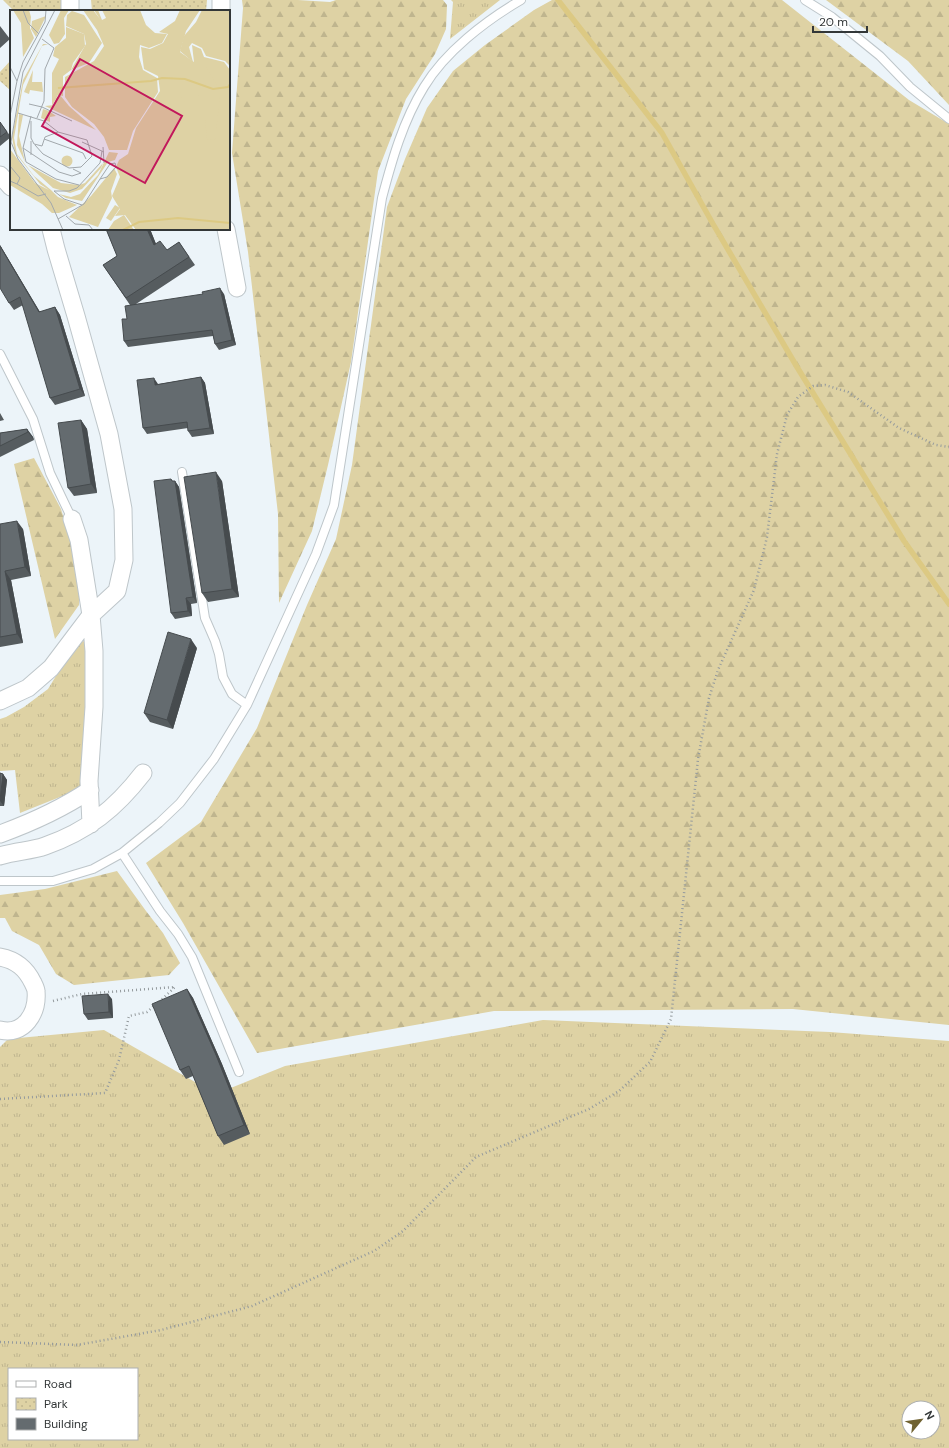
<svg xmlns="http://www.w3.org/2000/svg" width="949" height="1448" font-family="'DM Sans',sans-serif">
  <style>
    .grass { fill: url(#grass-tufts); fill-rule: evenodd }
    .forest { fill: url(#forest-firs) }
    .park { fill: url(#park-dots) }
    .lines { fill: none; stroke-linecap: round; stroke-linejoin: round }
    .stream { stroke: #dcc983; stroke-width: 5.5 }
    .service-casing { stroke: #bec6ca; stroke-width: 10 }
    .minor-casing { stroke: #bec6ca; stroke-width: 19 }
    .path { stroke: #949a9d; stroke-width: 2.5; stroke-dasharray: 1 3; stroke-linecap: butt }
    .service { stroke: #fff; stroke-width: 8 }
    .minor { stroke: #fff; stroke-width: 17 }
    .wall { fill: #565c5f }
    .shaded-wall { fill: #464b4e }
    .building { fill: #646b6f; stroke: #464b4e }
    .inset-river { fill: none; stroke: #dcc983; stroke-width: 2 }
    .inset-road { fill: none; stroke: #a2a8ac; stroke-width: 1 }
    .view { fill: #c2185b; fill-opacity: 0.15; stroke: #c2185b; stroke-width: 2 }
    .inset-edge { fill: none; stroke: #333738; stroke-width: 2 }
  </style>
  <defs>
    <pattern id="grass-tufts" width="24" height="20" patternUnits="userSpaceOnUse"><rect width="24" height="20" fill="#ded2a4"/><path d="M3 7l-1-3M5 7V3M7 7l1-3M15 17l-1-3M17 17v-4M19 17l1-3" fill="none" stroke="#bfb58e"/></pattern>
    <pattern id="forest-firs" width="22" height="20" patternUnits="userSpaceOnUse"><rect width="22" height="20" fill="#ded2a4"/><path d="M5 1l3.5 6h-7zM16 11l3.5 6h-7z" fill="#bfb58e"/></pattern>
    <pattern id="park-dots" width="8" height="8" patternUnits="userSpaceOnUse"><rect width="8" height="8" fill="#ded2a4"/><path d="M2 2h.1M6 6h.1" fill="none" stroke="#bfb58e" stroke-width="1.8" stroke-linecap="round"/></pattern>
  </defs>
  <rect width="100%" height="100%" fill="#ecf4f9"/>
  <!-- grass -->
  <path class="grass" d="M451,0h49l-50,39 3,-37z
    M84,641l5,36 -9,112 -60,24 -5,-43 -15,1v-52l6,-2 18,-10 24,-18 27,-44z
    M543,1020l287,12 119,9v407h-949v-401l8,-8 96,-9 112,64 69,-28zM9,1369h128v70h-128zM909,1408h24v24h-24z"/>
  <!-- forest -->
  <path class="forest" d="M242,0h56l32,2 6,-2h107l4,5 -1,24 -11,25 -29,45 -28,72 -27,191 -23,103 -16,66 -33,72 -1,-89 -30,-262 -16,-99 11,-145z
    M552,0h230l127,100 40,24v901l-156,-16 -299,2 -237,42 -74,-130 -37,-60 55,-41 56,-94 50,-123 29,-66 16,-74 35,-258 18,-48 22,-51 26,-37 32,-26 49,-35z
    M826,0h123v105l-41,-44z
    M34,458l27,51 15,50 3,26v20l-24,34 -41,-175z
    M117,871l29,40 17,22 17,30 -11,12 -95,10 -18,-11 -17,-29 -27,-14 -7,-13h-5v-23l45,-6z"/>
  <!-- park -->
  <path class="park" d="M3,0h60l1,11h-50z
    M91,0h116l-1,11h-114z
    M11,60v31l-11,-10v-9z"/>
  <g class="lines">
    <!-- stream -->
    <path class="stream" d="M558,0l104,133 51,91 84,143 107,174 45,63"/>
    <!-- service casing -->
    <g class="service-casing">
      <path id="service" d="M805,0l27,17 48,39 30,31 39,32
        M0,354l33,65 17,54 22,46
        M182,472l23,146 10,23 4,13 4,23 9,17 15,11
        M122,853l38,58 18,23 14,23 47,115
        M0,881h53l40,-12 29,-16 37,-30 21,-20 34,-44 33,-54 69,-151 18,-49 48,-307c10,-38 21,-77 42,-111 21,-35 61,-66 97,-87"/>
    </g>
    <!-- minor casing -->
    <g class="minor-casing">
      <path id="minor" d="M70,0v11
        M221,0v11
        M0,175l11,12
        M226,229l11,59
        M72,519l7,21 12,75 3,36v56l-5,74 2,43
        M0,701l28,-13 23,-20 40,-53 26,-24 7,-31 -1,-51 -14,-75 -33,-118 -20,-67 -5,-20
        M0,834c33,-12 60,-24 90,-44
        M0,856c15,-5 31,-5 45,-10 43,-15 71,-38 98,-73
        M0,957c16,3 26,11 33,26 1,2 3,6 3,8 2,22 -12,45 -36,39"/>
    </g>
    <!-- path -->
    <path class="path" d="M53,1001l29,-7 93,-7 -16,15
      M0,1099l105,-6 14,-33 10,-44 18,-4 8,-7
      M0,1342l77,3 84,-15 91,-24 122,-55 29,-20 73,-74 113,-48 30,-18 31,-29 21,-43 27,-260 11,-61 9,-28 36,-80 13,-53 10,-83 10,-39 11,-18 15,-11 12,-1 23,7 51,36 37,17 13,2"/>
    <!-- service -->
    <use href="#service" class="service"/>
    <!-- minor -->
    <use href="#minor" class="minor"/>
  </g>
  <!-- wall -->
  <path class="wall" d="M0,26l10,13 -10,9z
    M0,122l11,15 -11,9z
    M106,229h44l6,15 11,6 12,-8 16,23 -59,39 88,-10 12,51 -17,5 -4,-6 -2,-8 -85,11 -4,-6 3,-22 3,-14 -27,-40 14,-9z
    M0,245l40,67 15,-5 5,8 25,81 -30,9 -5,-7 -27,-93 -9,5 -5,-7z
    M201,377l4,6 9,51 -22,3 -4,-6v-3l-41,6 -4,-6 15,-44h1z
    M0,413l4,7 -4,1z
    M81,420l6,9 10,64 -23,3 -6,-8z
    M27,429l6,8 1,3 -34,17v-24z
    M173,481h2l4,6 18,116 -6,1 1,12 -17,3 -4,-6z
    M222,481l17,116 -31,5 -6,-9z
    M0,524l23,5 8,47 -20,4 12,63 -23,4z
    M197,648l-24,81 -23,-7 -6,-9z
    M0,773l3,1 4,6 -3,26h-4z
    M187,989l6,9 29,66 28,70 -26,11 -6,-9 -25,-60 -7,3 -6,-9z
    M112,999l1,19 -25,2 -4,-6z"/>
  <!-- shaded-wall -->
  <path class="shaded-wall" d="M147,229h3l10,25 -6,-9z
    M0,245l44,74 -5,-7 -39,-66z
    M220,288l4,6 12,51 -4,-5z
    M55,307l5,8 25,81 -5,-7z
    M201,377l4,6 9,51 -4,-6z
    M154,378l4,6 2,7 -5,-6z
    M81,420l6,9 10,64 -6,-9z
    M27,429l6,8 1,3 -6,-8z
    M216,472l6,9 17,116 -7,-8z
    M171,479l4,5v-3l4,6 18,116 -4,-6z
    M17,521l6,8 8,47 -6,-9z
    M5,571l6,9 12,63 -6,-9z
    M186,598l5,6 1,12 -4,-5z
    M191,639l6,9 -24,81 -6,-9z
    M3,774l4,6 -3,26 -4,-5z
    M187,989l6,9 29,66 28,70 -6,-9z
    M108,994l4,5 1,19 -4,-6z"/>
  <!-- building -->
  <path class="building" d="M0,122l7,10 -7,5z
    M106,229h41l7,16 6,-4 7,9 12,-8 10,15 -63,41 -23,-33 14,-9z
    M0,246l39,66 16,-5 25,82 -30,9 -30,-101 -11,6 -9,-15z
    M220,288l12,52 -17,4 -3,-14 -88,11 -2,-22h5l-2,-13 78,-12 -1,-2z
    M201,377l9,51 -22,3 -1,-9 -44,6 -6,-48 17,-2 1,7z
    M81,420l10,64 -23,4 -10,-65z
    M27,429l1,3 -28,14v-13z
    M216,472l16,117 -30,4 -18,-116z
    M171,479l1,2h3l18,116 -7,1 2,13 -17,2 -17,-132z
    M17,521l8,46 -20,4 12,63 -17,3v-113z
    M168,632l23,7 -24,81 -23,-7z
    M0,773l3,1 -3,26z
    M187,989l29,66 28,70 -26,11 -29,-70 -9,4 -28,-66z
    M108,994l1,18 -25,2 -2,-18z"/>
  <!-- overview -->
  <g transform="translate(10 10)">
    <rect width="220" height="220" fill="#ecf4f9"/>
    <path d="M170,0h20l-14,21 -6,21 14,10 -2,-17 9,4 3,8 20,5 6,8v160h-94l-11,-15 -10,1 5,-7 -8,-13 8,-19 -4,-10 3,-7 9,-6 8,-26 24,-37 -2,-15 -14,-7 -3,-22 9,2 13,-6 5,-9 -9,-2 16,-11zM36,6l-10,21 -5,-8 1,-8zM56,17l18,7 1,12 -12,17 -2,7 -8,6v20l-5,-1 -6,11v-33l7,-14 -6,-3 2,-9 11,-9zM23,60l-1,12h10l1,10 -13,-2 -1,4 -5,-2z" fill="#ded2a4"/>
    <path d="M3,0h16l2,7 -1,11 4,10 -11,19 -2,-34zM51,0h8l-5,8 1,16 -6,9 -5,1 -5,-9zM73,0h10l7,9 -6,-9h4l4,10 4,-2 -4,-8h38l6,15 9,8 12,1 -5,9 -13,5 -9,-3 -1,12 4,13 14,8 1,14 -25,39 -6,19h-18l-5,-13 -10,-13 -22,-17 -7,-10v-20l29,-16 10,-15 -7,-16zM192,0h28v56l-5,-5 -19,-5 -4,-8 -10,-5 -3,4 4,15 -13,-11 4,-15 12,-14zM62,1l12,4 18,28 -13,20 -18,7 15,-26 -2,-10 -18,-8 1,-11zM33,34h5l-6,2 -19,39 -9,53 3,16 17,22 17,14 7,7 19,8 -18,8h-7l-10,-9 -32,-19v-36l25,34 14,7 -9,-6 -24,-30 -2,-6 -2,-11 11,-57zM196,57l14,23 10,-10v25l-5,-7 -5,-1 -5,43 -8,-1 -2,-20 -15,-10 -10,-14 3,-13 16,14 9,-4 -6,-19zM50,85l9,11 27,24 -51,-24 9,-1 2,-7zM9,104l4,1 -4,21 6,26 -8,-17zM99,142l9,1 -3,7 -7,2 -26,39 -16,-3 -7,-4 12,3 9,-3 18,-19zM51.5 151a5.5 5.5 0 1 1 11 0a5.5 5.5 0 1 1-11 0ZM93,153l-2,5 -19,21 -12,4 -17,-5 -25,-23 33,18 18,2 6,-2zM104,158l3,6 -6,17 1,7 -14,29 -29,-10 22,-21zM114,205l10,15h-26l6,-9z" fill="#ded2a4"/>
    <path d="M105,195l5,3 -9,13 -5,-3z" fill="#ded2a4"/>
    <path d="M33,99l6,2 7,5 -6,1v5l-9,-4z" fill="#ded2a4"/>
    <path class="inset-river" d="M48,78l93,-7 11,-3 23,1 28,10 15,-2 2,-3M113,220l16,-8 39,-4 52,5"/>
    <path class="inset-road" d="M13,0l5,13 11,11M45,0l-32,62 -12,70 7,17 33,44 12,27M0,57l7,14 -7,35M7,71l6,-19 22,-40 1,-12M19,94l13,3 30,14M8,103l26,8 14,11 29,8 5,16 -11,11 -12,1 -26,-14 -8,-9M21,106l-8,32 3,14 30,17 23,6M27,108l7,-17 1,-32 9,-21 -12,-9M21,111v17l3,6 8,2 3,-9 13,-5M34,129l39,14 3,6M21,131v14M72,132l22,10M93,137l1,16M13,138l36,24 13,4 9,-3 -8,-4M105,153l1,4 -9,10 -7,2 10,-15zM0,156l10,12 -3,6 -7,-3M7,174l21,12 8,-2M72,195l-18,-6 -10,-8h15l8,-3 23,-25 2,-12M56,206l9,8 14,1 4,5M48,209l26,-15 16,-25"/>
    <path class="view" d="M70,49l102,57 -37,67 -103,-57z"/>
    <rect width="220" height="220" class="inset-edge"/>
  </g>
  <!-- legend -->
  <rect x="8" y="1368" width="130" height="72" fill="#ffffff" stroke="#adafaf"/>
  <rect x="16" y="1381" width="20" height="6" fill="#ffffff" stroke="#adafaf"/>
  <text x="44" y="1388" font-size="12" fill="#333738">Road</text>
  <rect x="16" y="1398" width="20" height="12" fill="url(#park-dots)" stroke="#adafaf"/>
  <text x="44" y="1408" font-size="12" fill="#333738">Park</text>
  <rect x="16" y="1418" width="20" height="12" fill="#646b6f" stroke="#adafaf"/>
  <text x="44" y="1428" font-size="12" fill="#333738">Building</text>
  <!-- north arrow -->
  <g transform="translate(921 1420) rotate(61)"><circle r="19" fill="#ffffff" stroke="#adafaf"/>
  <path d="M0-3L7 15L0 10L-7 15Z" fill="#706230"/>
  <text y="-6" font-size="11" font-weight="bold" text-anchor="middle" fill="#333738">N</text>
  </g>
  <!-- scale -->
  <path d="M813 26v6h54v-6" fill="none" stroke="#333738" stroke-width="2"/>
  <text x="819" y="26" font-size="12" fill="#333738" stroke="#ffffff" stroke-width="3" paint-order="stroke">20 m</text>
</svg>
